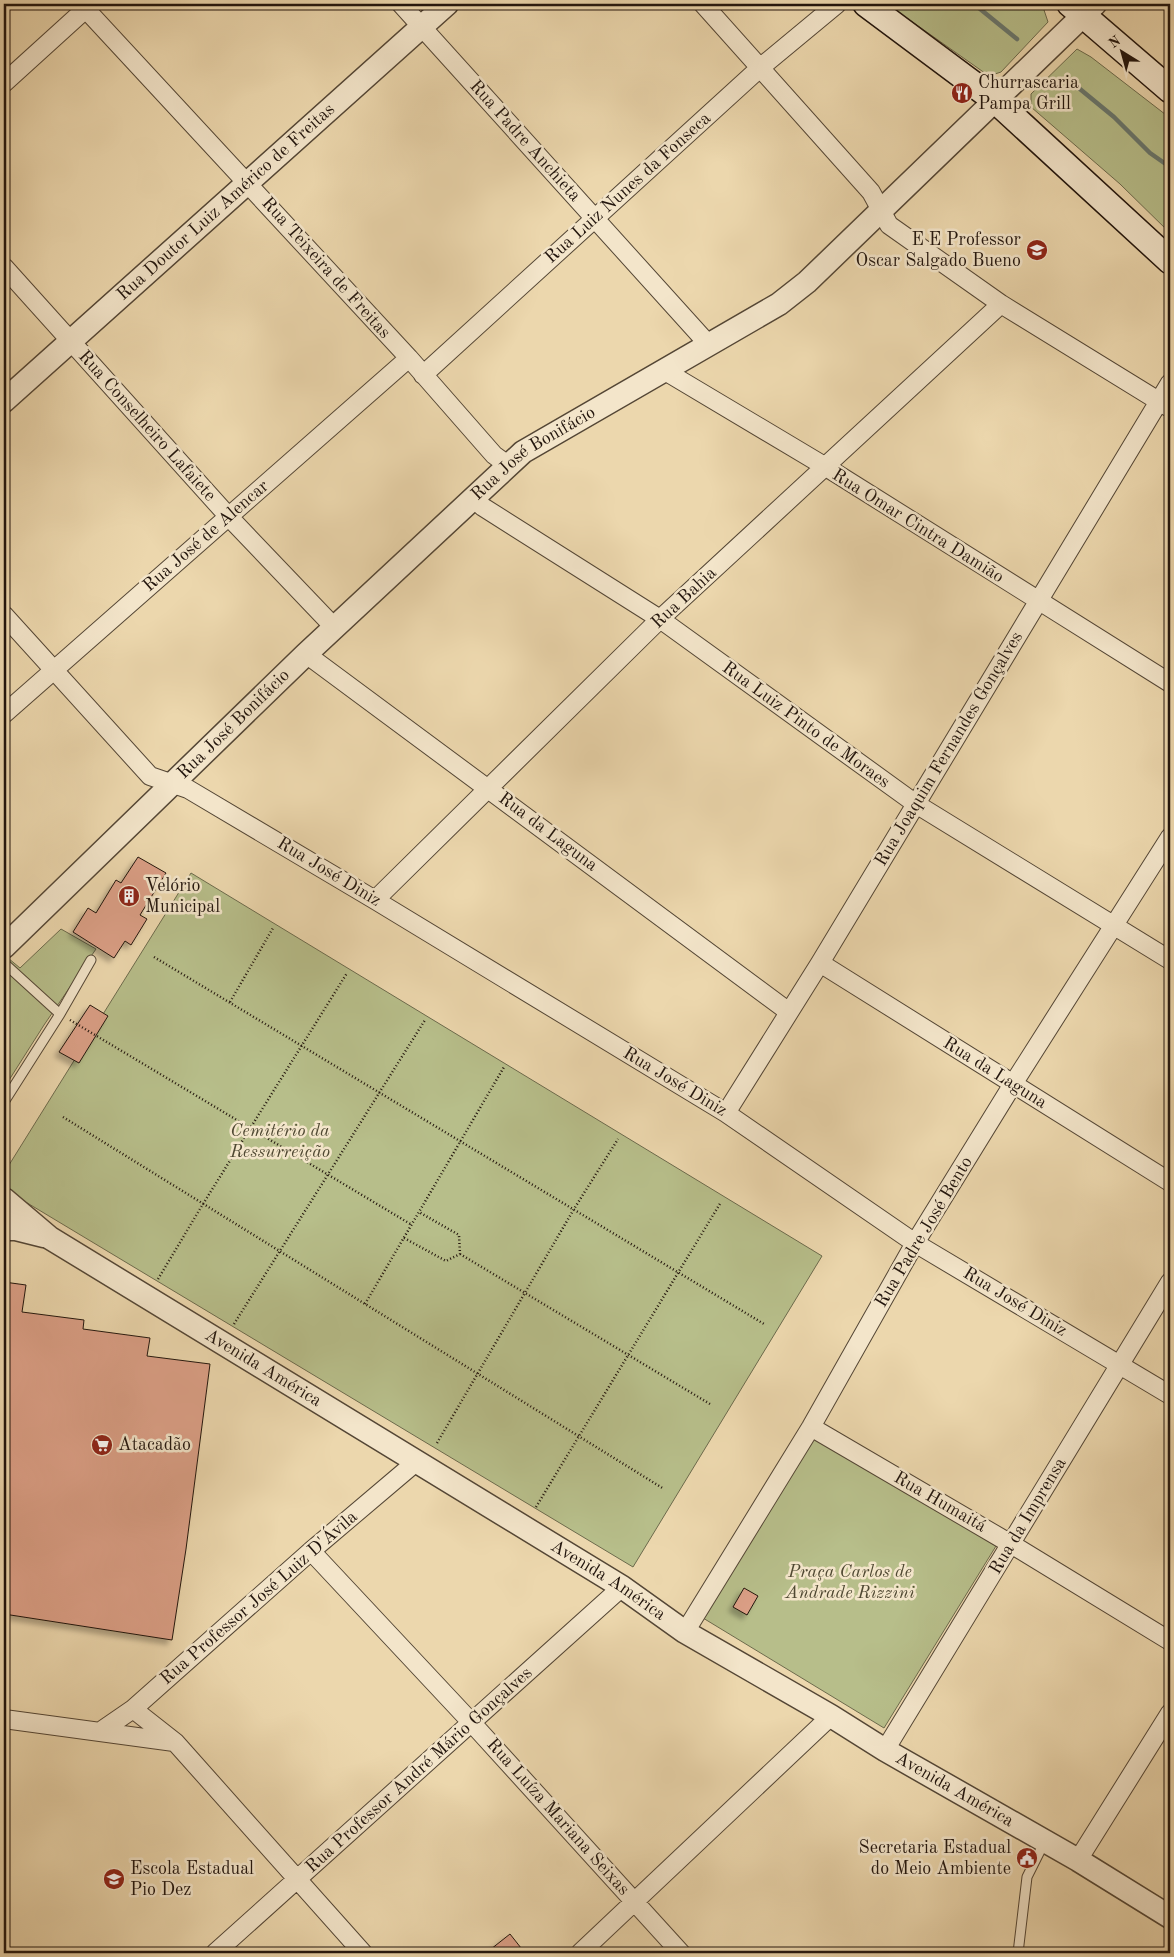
<svg xmlns="http://www.w3.org/2000/svg" width="1174" height="1957" font-family="'Old Standard TT',serif">
  <style>
    .green { fill: #b7be8a; stroke: #6c6a4c }
    .lines { fill: none; stroke-linecap: round; stroke-linejoin: round }
    .stream { stroke: #69776e; stroke-width: 4.5 }
    .building { fill: #db9f86; stroke: #22150d; filter: url(#shadow) }
    .service-casing { stroke: #544635; stroke-width: 11 }
    .minor-casing { stroke: #544635; stroke-width: 20 }
    .tertiary-casing { stroke: #544635; stroke-width: 25 }
    .secondary-casing { stroke: #22150d; stroke-width: 28 }
    .path { stroke: #22150d; stroke-width: 2.5; stroke-dasharray: 1 2.5; stroke-linecap: butt }
    .service { stroke: #f3e5ca; stroke-width: 9 }
    .minor { stroke: #f3e5ca; stroke-width: 18 }
    .tertiary { stroke: #f3e5ca; stroke-width: 22 }
    .secondary { stroke: #f3e5ca; stroke-width: 25 }
    .labels { text-anchor: middle; dominant-baseline: central; stroke-width: 5; stroke-linejoin: round; paint-order: stroke }
    .poi-label { font-size: 18px; fill: #22150d; stroke: #f3e5ca; text-anchor: start }
    .street-label { font-size: 18px; fill: #22150d; stroke: #f3e5ca }
    .park-label { font-size: 18px; font-style: italic; fill: #4f4832; stroke: #f3e5ca }
  </style>
  <defs>
    <filter id="shadow"><feDropShadow dx="-4.5" dy="4.5" stdDeviation="2.5" flood-color="#0004"/></filter>
  </defs>
  <rect width="100%" height="100%" fill="#ecd7ad"/>
  <filter id="stains"><feTurbulence type="fractalNoise" baseFrequency=".004" numOctaves="4"/><feColorMatrix values="0 0 0 0 .2 0 0 0 0 .09 0 0 0 0 .02 0 0 0 .5 -.17"/></filter>
  <radialGradient id="worn" r=".72"><stop offset=".6" stop-color="#630" stop-opacity="0"/><stop offset="1" stop-color="#630" stop-opacity=".3"/></radialGradient>
  <!-- green -->
  <path class="green" d="M887,4h155l6,18 -47,50 -12,4z
    M1077,49l14,8 79,61v115l-50,-49 -89,-77v-13z
    M191,873l631,383 -189,311 -629,-378v-16z
    M61,929l35,20 -52,76 -40,63v-125l4,-5 12,10z
    M815,1436l181,110 -112,182 -181,-110z"/>
  <g class="lines">
    <!-- stream -->
    <path class="stream" d="M974,4l43,35
      M1069,80l45,37 36,36 20,14"/>
  </g>
  <!-- building -->
  <path class="building" d="M138,857l28,16 -26,42 7,4 -16,26 -6,-4 -11,17 -41,-26 15,-24 8,5 20,-33 5,3z
    M90,1005l18,11 -29,47 -20,-11z
    M4,1282l22,3 -4,27 62,8 -1,9 67,9 -3,18 63,8 -24,185 -14,91 -168,-26z
    M744,1588l14,8 -11,19 -14,-8z
    M510,1934l15,19h-39z"/>
  <g class="lines">
    <!-- service casing -->
    <g class="service-casing">
      <path id="service" d="M4,963l56,51
        M4,1102l56,-88 31,-54
        M1018,1953l9,-76 18,-36"/>
    </g>
    <!-- minor casing -->
    <g class="minor-casing">
      <path id="minor" d="M81,4l328,354 85,97 15,11
        M401,4l308,341
        M703,4l168,188 18,33 112,79 169,104
        M4,83l87,-79
        M4,267l225,250 105,110
        M665,371l161,96 344,216
        M423,375l338,-308 76,-63
        M473,498l10,9 177,112 256,185 254,156
        M4,615l146,161 38,13 187,111 351,213 189,130 255,152
        M306,654l483,358
        M4,714l405,-356
        M375,900l285,-281 341,-315
        M820,963l350,219
        M726,1113l94,-150 350,-580
        M811,1427l200,117 159,97
        M311,1551l160,171 210,231
        M685,1632l126,-205 104,-184 98,-159 157,-247
        M133,1709l42,33 188,211
        M4,1719l170,23
        M101,1731l32,-22 178,-158 105,-89
        M885,1750l285,-468
        M1078,1860l92,-147
        M215,1953l407,-366
        M580,1953l251,-237"/>
    </g>
    <!-- tertiary casing -->
    <g class="tertiary-casing">
      <g id="tertiary">
        <path id="s1" d="M4,401l443,-397"/>
        <path id="s2" d="M4,947l302,-293 217,-202 256,-148 28,-22 288,-278"/>
        <path id="s3" d="M4,1199l46,39 572,349 63,45 146,84 54,34 193,110 92,57"/>
        <path d="M4,1229h12l28,7"/>
      </g>
    </g>
    <!-- secondary casing -->
    <g class="secondary-casing">
      <path id="secondary" d="M866,4l130,97 174,160
        M1070,4l100,86"/>
    </g>
    <!-- path -->
    <path class="path" d="M154,957l610,367
      M230,1002l43,-74
      M70,1020l342,205
      M63,1117l601,372
      M404,1238l42,23 14,-7 -1,-19 -40,-23
      M460,1254l250,150
      M158,1279l45,-75 144,-231
      M365,1304l139,-237
      M234,1324l191,-304
      M437,1443l137,-234 44,-70
      M536,1507l185,-305"/>
    <!-- service -->
    <use href="#service" class="service"/>
    <!-- minor -->
    <use href="#minor" class="minor"/>
    <!-- tertiary -->
    <use href="#tertiary" class="tertiary"/>
    <!-- secondary -->
    <use href="#secondary" class="secondary"/>
  </g>
  <!-- icons -->
  <defs>
    <g id="restaurant-disc" transform="scale(1.125)"><circle r="9.5" fill="#8f2418" stroke="#f3e5ca"/><path d="M-5-6h1v4h1v-4h1v4h1v-4h1v5L-1.5 .5V6h-2V.5L-5-1ZM5-6V6H3V1.5H1.5Q1.5-4 5-6Z" fill="#fff"/></g>
    <g id="school-disc" transform="scale(1.125)"><circle r="9.5" fill="#8f2418" stroke="#f3e5ca"/><path d="M0-5L7-2L0 1L-7-2ZM-4 1L0 2.5L4 1V4Q0 6-4 4Z" fill="#fff"/></g>
    <g id="building-disc" transform="scale(1.125)"><circle r="9.5" fill="#8f2418" stroke="#f3e5ca"/><path d="M-4-6H4V6H1V3H-1V6H-4ZM-2.5-4.3h1.7v1.8h-1.7ZM.8-4.3h1.7v1.8H.8ZM-2.5-1h1.7V.8h-1.7ZM.8-1h1.7V.8H.8Z" fill="#fff"/></g>
    <g id="supermarket-disc" transform="scale(1.125)"><circle r="9.5" fill="#8f2418" stroke="#f3e5ca"/><path d="M-6-5.5h2.5l.6 2H6L4.5 2H-2.5L-4.4-4H-6ZM-1.5 3.2a1.3 1.3 0 1 0 .1 0ZM3 3.2a1.3 1.3 0 1 0 .1 0Z" fill="#fff"/></g>
    <g id="civic-disc" transform="scale(1.125)"><circle r="9.5" fill="#8f2418" stroke="#f3e5ca"/><path d="M-.6-6.5H3V-4.5H.6V-3L4-1V1h2V6H-6V1h2V-1L-.6-3ZM-1.2 2.5V6h2.4V2.5Z" fill="#fff"/></g>
  </defs>
  <g fill-rule="evenodd">
    <use href="#restaurant-disc" x="962" y="93"/>
    <use href="#school-disc" x="1037" y="250"/>
    <use href="#building-disc" x="129" y="896"/>
    <use href="#supermarket-disc" x="102" y="1445"/>
    <use href="#civic-disc" x="1027" y="1858"/>
    <use href="#school-disc" x="114" y="1879"/>
  </g>
  <g class="labels">
    <!-- poi labels -->
    <g class="poi-label">
      <text x="978" y="83">Churrascaria<tspan x="978" dy="21">Pampa Grill</tspan></text>
      <text x="1021" y="240" text-anchor="end">E E Professor<tspan x="1021" dy="21">Oscar Salgado Bueno</tspan></text>
      <text x="145" y="886">Velório<tspan x="145" dy="21">Municipal</tspan></text>
      <text x="118" y="1445">Atacadão</text>
      <text x="1011" y="1848" text-anchor="end">Secretaria Estadual<tspan x="1011" dy="21">do Meio Ambiente</tspan></text>
      <text x="130" y="1869">Escola Estadual<tspan x="130" dy="21">Pio Dez</tspan></text>
    </g>
    <!-- street labels -->
    <g class="street-label">
      <text transform="translate(525 141) rotate(48)">Rua Padre Anchieta</text>
      <text transform="translate(628 188) rotate(-42)">Rua Luiz Nunes da Fonseca</text>
      <text stroke="none"><textPath href="#s1" startOffset="298">Rua Doutor Luiz Américo de Freitas</textPath></text>
      <text transform="translate(326 268) rotate(48)">Rua Teixeira de Freitas</text>
      <text transform="translate(147 426) rotate(48)">Rua Conselheiro Lafaiete</text>
      <text stroke="none"><textPath href="#s2" startOffset="725">Rua José Bonifácio</textPath></text>
      <text transform="translate(918 526) rotate(32)">Rua Omar Cintra Damião</text>
      <text transform="translate(206 536) rotate(-41)">Rua José de Alencar</text>
      <text transform="translate(684 598) rotate(-43)">Rua Bahia</text>
      <text stroke="none"><textPath href="#s2" startOffset="320">Rua José Bonifácio</textPath></text>
      <text transform="translate(806 725) rotate(36)">Rua Luiz Pinto de Moraes</text>
      <text transform="translate(949 749) rotate(-59)">Rua Joaquim Fernandes Gonçalves</text>
      <text transform="translate(548 832) rotate(37)">Rua da Laguna</text>
      <text transform="translate(329 872) rotate(31)">Rua José Diniz</text>
      <text transform="translate(995 1073) rotate(32)">Rua da Laguna</text>
      <text transform="translate(675 1082) rotate(31)">Rua José Diniz</text>
      <text transform="translate(924 1232) rotate(-59)">Rua Padre José Bento</text>
      <text transform="translate(1015 1302) rotate(31)">Rua José Diniz</text>
      <text stroke="none"><textPath href="#s3" startOffset="310">Avenida América</textPath></text>
      <text transform="translate(940 1502) rotate(30)">Rua Humaitá</text>
      <text transform="translate(1028 1516) rotate(-59)">Rua da Imprensa</text>
      <text stroke="none"><textPath href="#s3" startOffset="715">Avenida América</textPath></text>
      <text transform="translate(259 1598) rotate(-41)">Rua Professor José Luiz D'Ávila</text>
      <text transform="translate(419 1770) rotate(-42)">Rua Professor André Mário Gonçalves</text>
      <text stroke="none"><textPath href="#s3" startOffset="1120">Avenida América</textPath></text>
      <text transform="translate(558 1817) rotate(48)">Rua Luíza Mariana Seixas</text>
    </g>
    <!-- park labels -->
    <g class="park-label">
      <text x="280" y="1131">Cemitério da<tspan x="280" dy="21">Ressurreição</tspan></text>
      <text x="850" y="1572">Praça Carlos de<tspan x="850" dy="21">Andrade Rizzini</tspan></text>
    </g>
  </g>
  <!-- margin -->
  <rect width="1174" height="1957" fill="none" stroke="#ecd7ad" stroke-width="20"/>
  <rect x="5" y="5" width="1164" height="1947" fill="none" stroke="#22150d" stroke-width="2.5"/>
  <rect x="10" y="10" width="1154" height="1937" fill="none" stroke="#22150d"/>
  <!-- north arrow -->
  <g transform="translate(1122 52) rotate(323)" stroke="#f3e5ca" stroke-width="4" paint-order="stroke">
  <path d="M0-4L9 19L0 12L-9 19Z" fill="#22150d"/>
  <text y="-8" font-size="14" font-weight="bold" text-anchor="middle" fill="#22150d">N</text>
  </g>
  <rect width="100%" height="100%" filter="url(#stains)"/>
  <rect width="100%" height="100%" fill="url(#worn)"/>
</svg>
